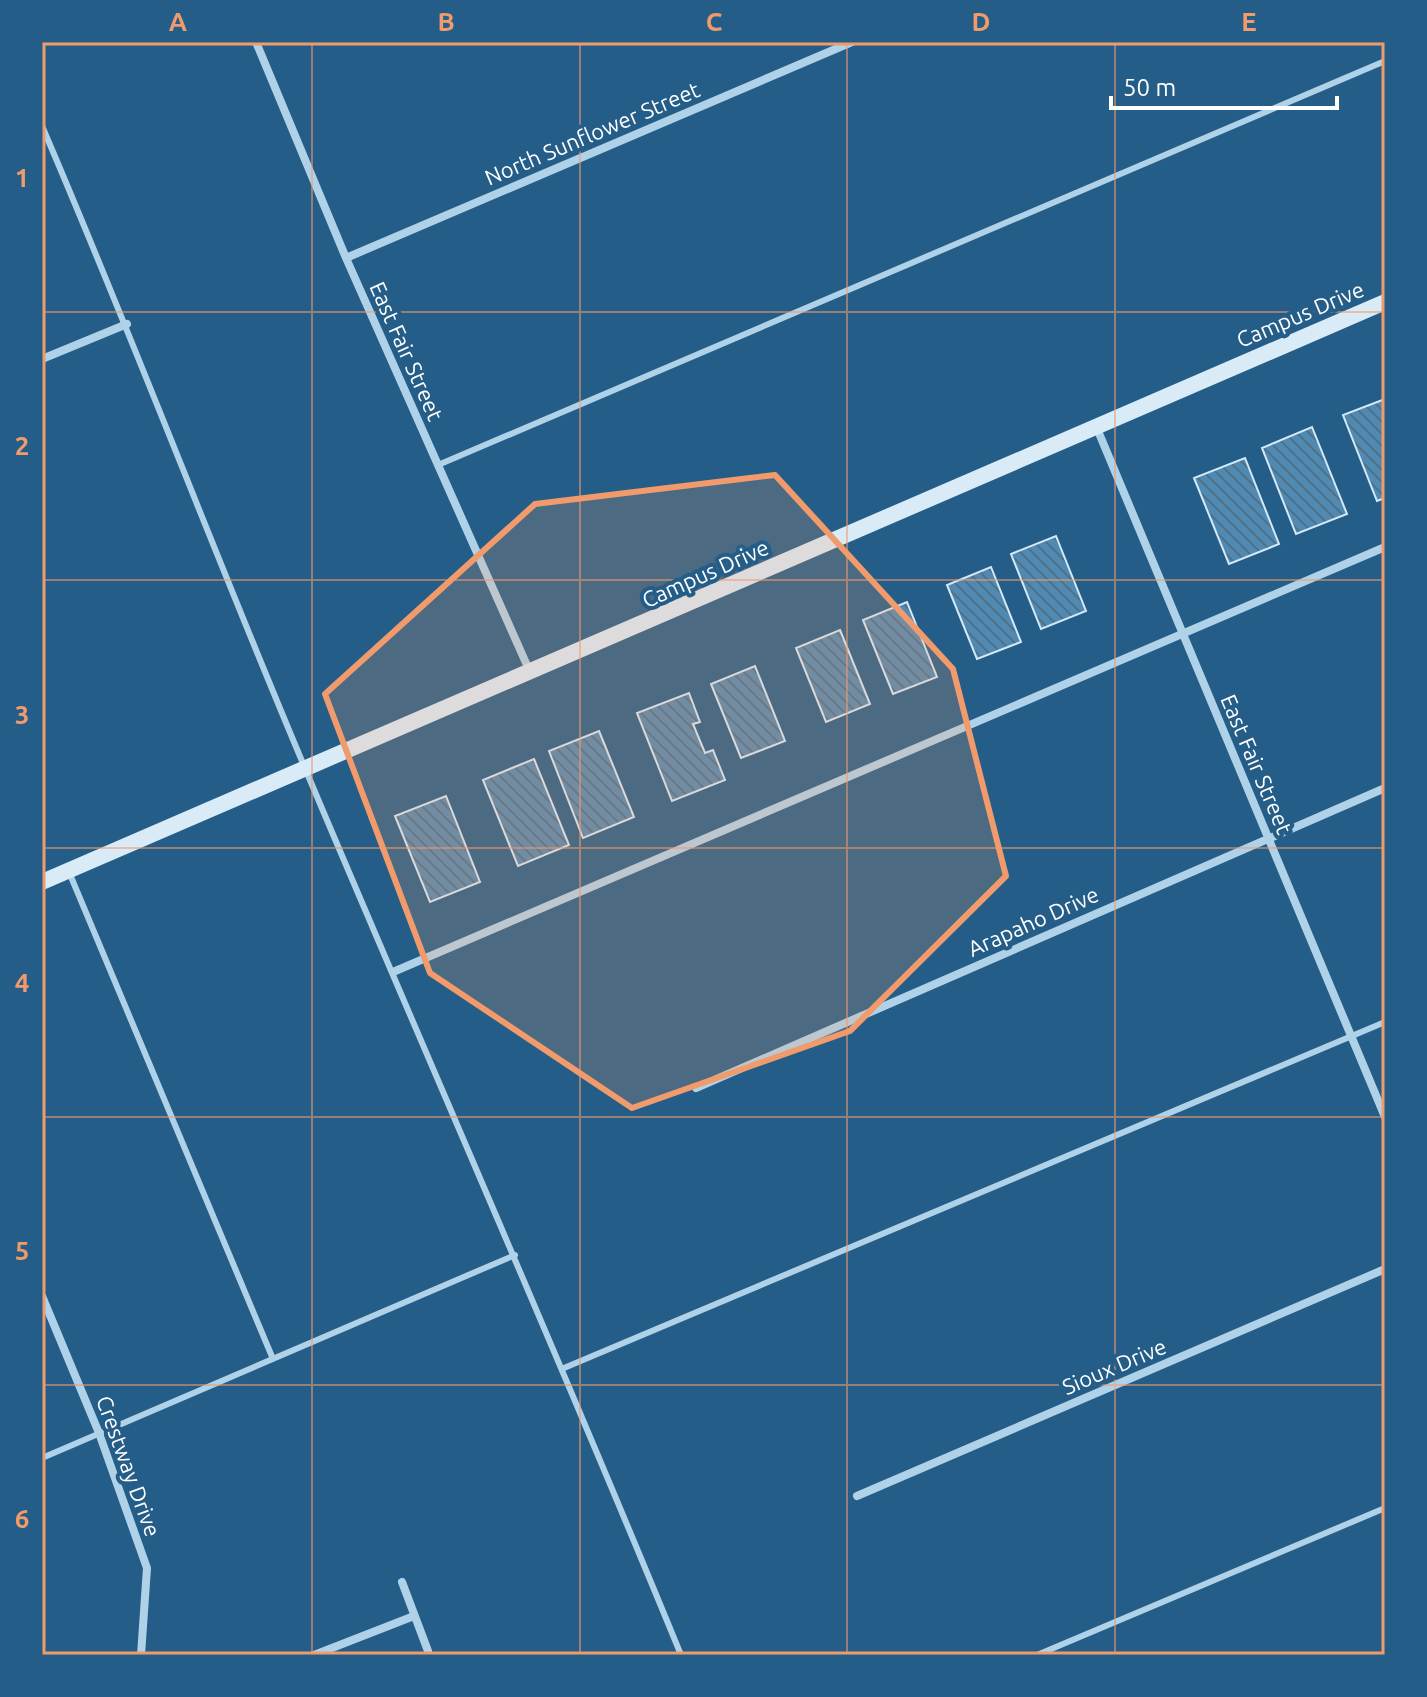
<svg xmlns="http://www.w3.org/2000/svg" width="1427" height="1697" font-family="Ubuntu,sans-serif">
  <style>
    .building { fill: url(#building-back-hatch); stroke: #d4e9f7; stroke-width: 2 }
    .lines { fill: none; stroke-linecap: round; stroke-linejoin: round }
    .service { stroke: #b0d2e9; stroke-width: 6 }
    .minor { stroke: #b0d2e9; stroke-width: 8 }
    .secondary { stroke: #daebf8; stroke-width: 16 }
    .marked { fill: #f19b6d; fill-opacity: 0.2; stroke: #f19b6d; stroke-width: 6; stroke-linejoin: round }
    .grid { fill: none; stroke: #f19b6d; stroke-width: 2; stroke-opacity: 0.55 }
    .labels { text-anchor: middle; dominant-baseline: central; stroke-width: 8; stroke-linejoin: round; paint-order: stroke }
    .street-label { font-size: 22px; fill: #fff; stroke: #245e88 }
    .neatline { fill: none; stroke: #f19b6d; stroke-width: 3 }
    .grid-label { font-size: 26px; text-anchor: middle; font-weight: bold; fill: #f19b6d }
  </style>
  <defs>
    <pattern id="building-back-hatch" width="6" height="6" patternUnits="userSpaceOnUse" patternTransform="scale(2)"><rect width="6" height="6" fill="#508ab2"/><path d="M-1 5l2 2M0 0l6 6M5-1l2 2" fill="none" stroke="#4e7189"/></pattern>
  </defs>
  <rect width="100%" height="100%" fill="#245e88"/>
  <!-- building -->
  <path class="building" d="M1385,399v99l-8,3 -34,-86z
    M1312,427l35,87 -51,20 -34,-86z
    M1245,458l34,86 -50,20 -35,-86z
    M1056,536l30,75 -45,18 -30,-75z
    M991,567l30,75 -44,17 -30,-74z
    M907,602l30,75 -44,17 -30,-74z
    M840,630l30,74 -44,18 -30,-74z
    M755,666l30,75 -44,17 -30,-74z
    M689,693l11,29 -7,2 12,29 8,-3 12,30 -53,21 -35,-88z
    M599,731l35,86 -51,21 -34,-87z
    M534,759l35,86 -51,21 -35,-86z
    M446,796l34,86 -50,20 -35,-86z"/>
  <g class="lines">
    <!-- service -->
    <path class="service" d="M42,126c92,214 174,432 265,647 124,294 253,586 374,882
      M438,465l947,-404
      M69,872l204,487
      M564,1368l821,-346
      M42,1458l473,-203
      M1037,1655l348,-147"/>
    <!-- minor -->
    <path class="minor" d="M256,42l90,216 184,414
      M346,258l506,-216
      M42,359l85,-35
      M1096,426l289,691
      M393,972l992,-425
      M696,1088l689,-300
      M42,1296l57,137 48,135 -6,87
      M857,1496l528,-227
      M402,1582l26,69
      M314,1655l100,-39"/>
    <!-- secondary -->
    <path class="secondary" d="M42,882l1343,-580"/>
  </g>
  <!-- marked area -->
  <path class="marked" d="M775,475l178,194 53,207 -156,155 -218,77 -202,-135 -105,-279 210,-190z"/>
  <!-- grid -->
  <path class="grid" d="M312,42v1613M580,42v1613M847,42v1613M1115,42v1613M42,312h1343M42,580h1343M42,848h1343M42,1117h1343M42,1385h1343"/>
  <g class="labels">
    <!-- street labels -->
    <g class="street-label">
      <text transform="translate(592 133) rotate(-23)">North Sunflower Street</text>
      <text transform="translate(1300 314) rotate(-23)">Campus Drive</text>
      <text transform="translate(407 351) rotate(66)">East Fair Street</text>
      <text transform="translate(705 573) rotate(-24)">Campus Drive</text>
      <text transform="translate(1257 764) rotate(67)">East Fair Street</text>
      <text transform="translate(1033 921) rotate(-24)">Arapaho Drive</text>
      <text transform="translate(1114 1366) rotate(-23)">Sioux Drive</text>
      <text transform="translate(129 1466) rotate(70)">Crestway Drive</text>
    </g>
  </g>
  <!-- border -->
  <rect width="1427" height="1697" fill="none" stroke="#245e88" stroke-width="88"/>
  <!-- scale -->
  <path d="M1111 96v12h226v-12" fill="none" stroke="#ffffff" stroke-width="4"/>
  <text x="1123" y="96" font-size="24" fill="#ffffff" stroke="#245e88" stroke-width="6" paint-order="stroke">50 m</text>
  <rect x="44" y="44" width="1339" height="1609" class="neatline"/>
  <g class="grid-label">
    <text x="178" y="31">A</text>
    <text x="446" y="31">B</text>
    <text x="714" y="31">C</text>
    <text x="981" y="31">D</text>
    <text x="1249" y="31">E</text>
    <text x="22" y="187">1</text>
    <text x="22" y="455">2</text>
    <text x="22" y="724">3</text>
    <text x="22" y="992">4</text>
    <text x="22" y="1260">5</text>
    <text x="22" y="1528">6</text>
  </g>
</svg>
